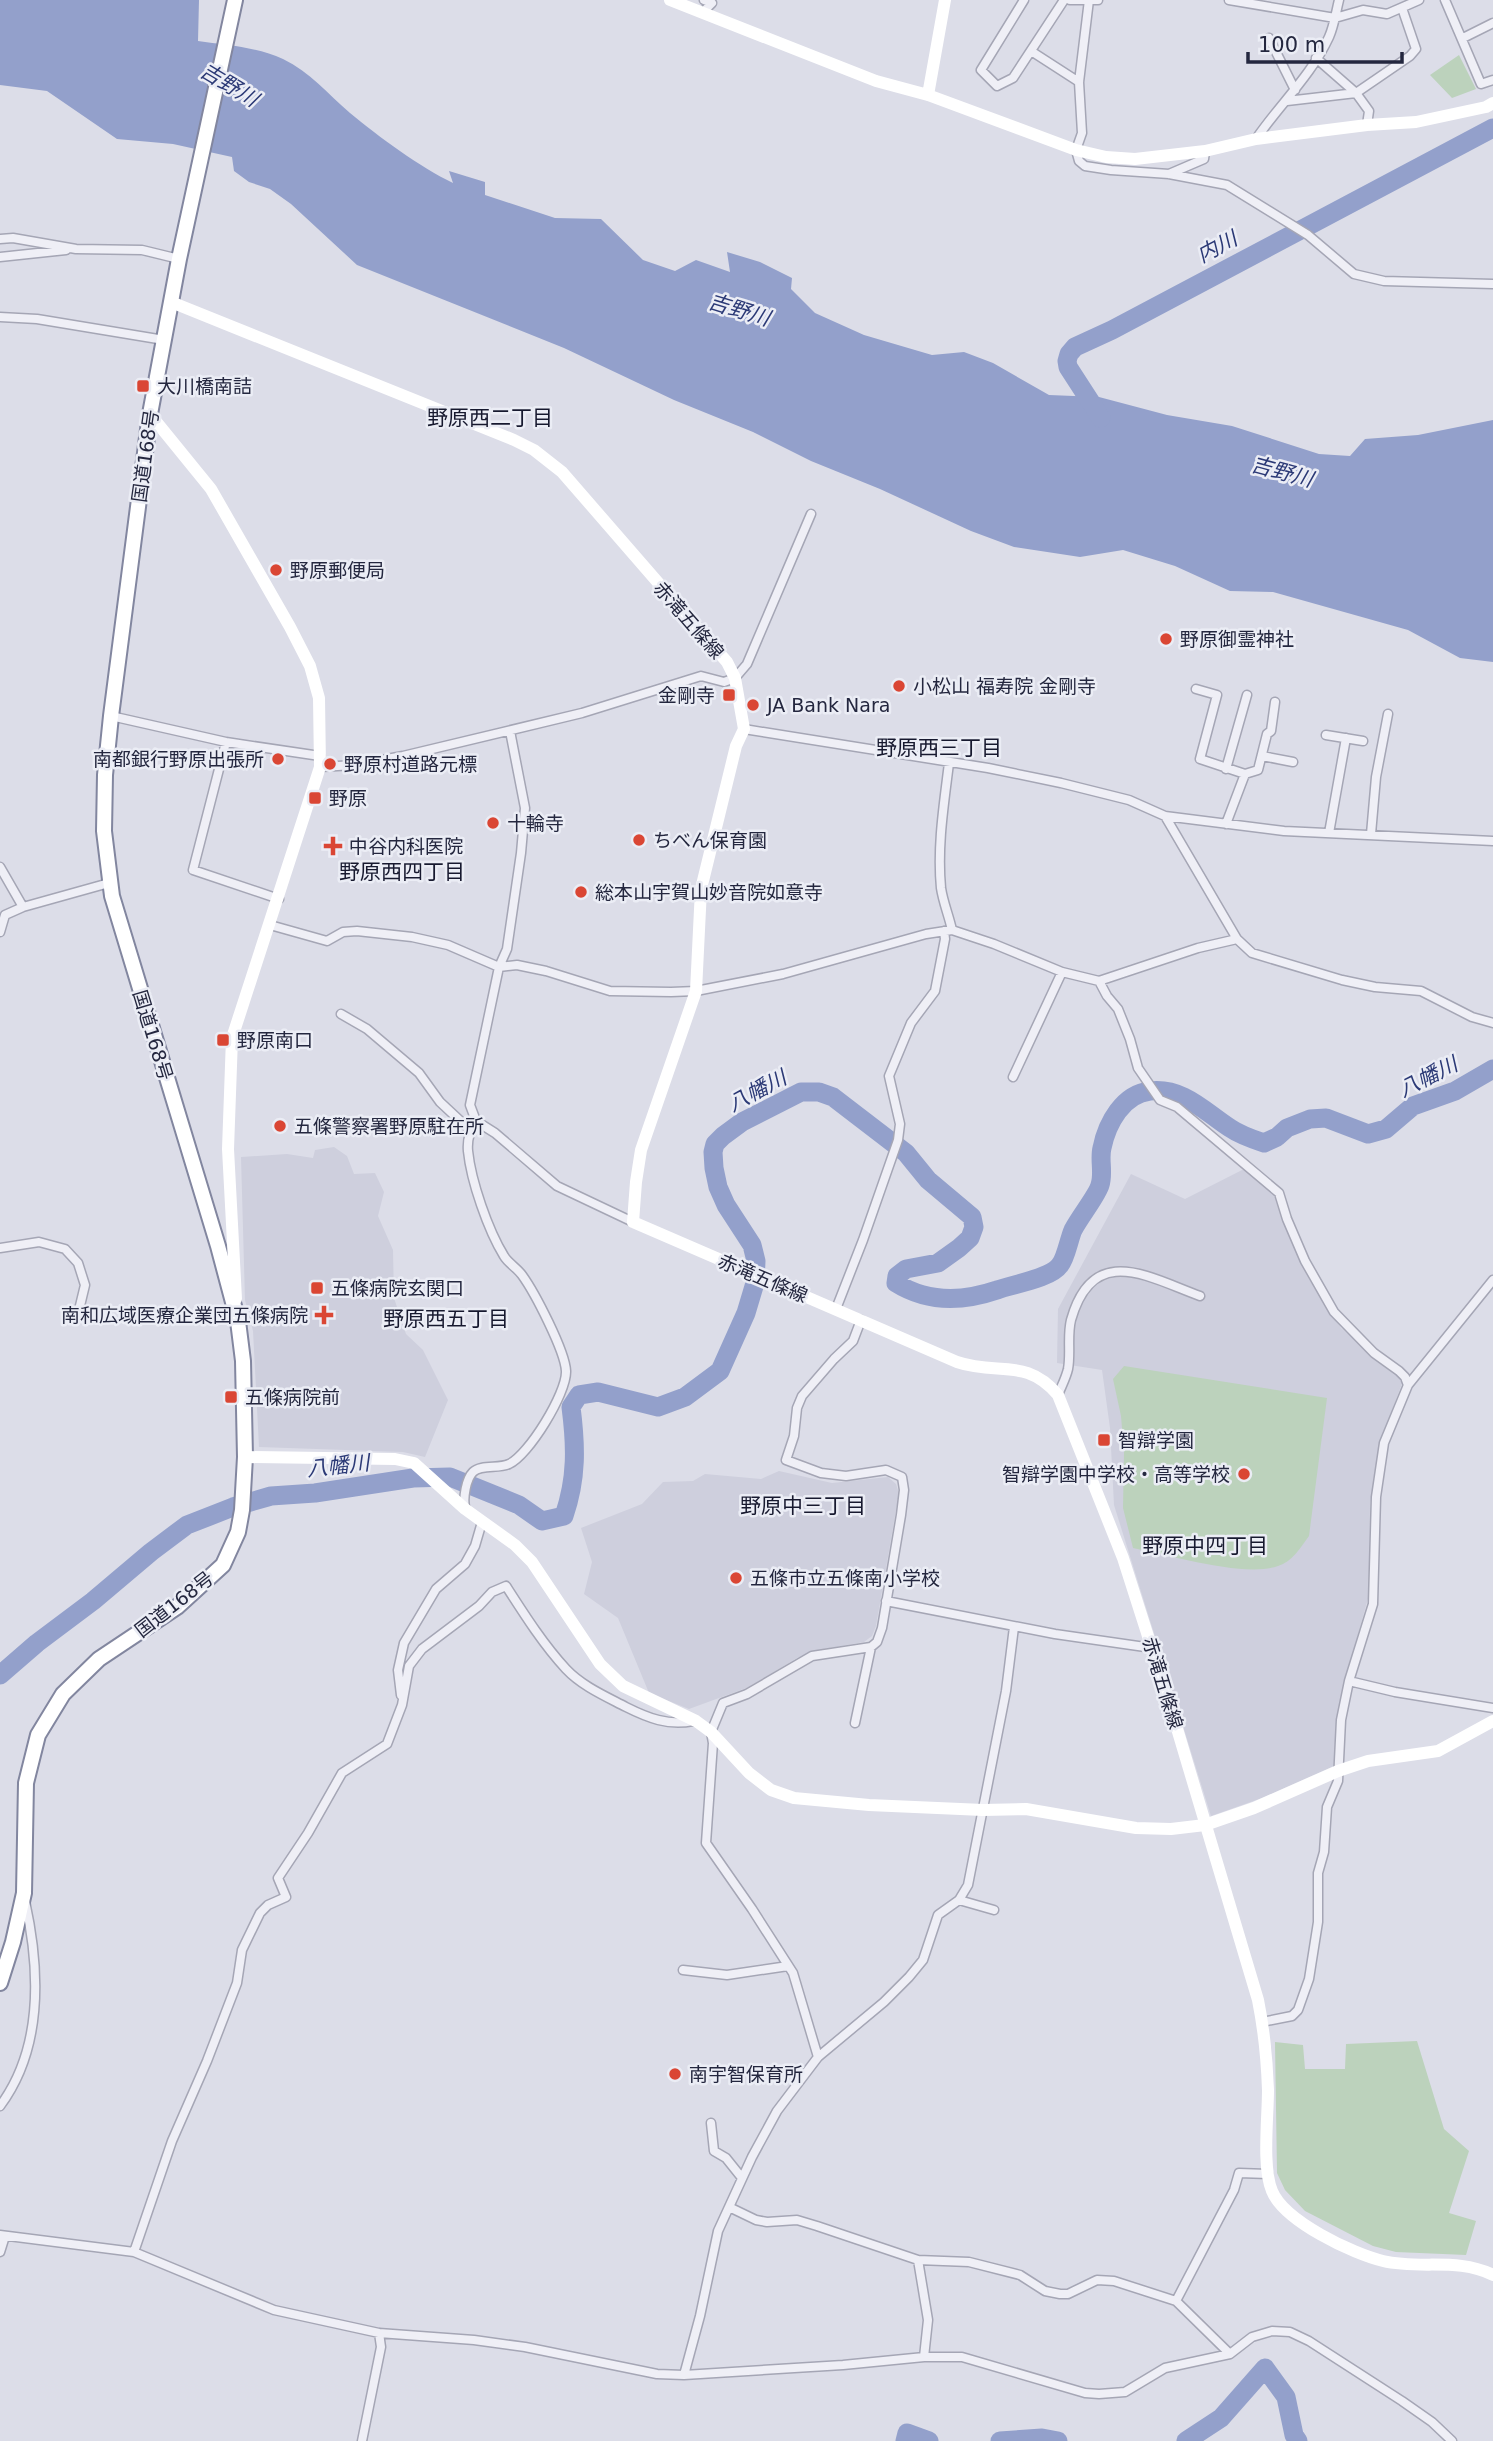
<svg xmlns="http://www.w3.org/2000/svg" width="1493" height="2441" font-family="'DejaVu Sans','Noto Sans JP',sans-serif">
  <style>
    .built { fill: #cecfdd }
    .green { fill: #bcd2bc }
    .water { fill: #93a0cb }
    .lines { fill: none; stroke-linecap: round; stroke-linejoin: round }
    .river { stroke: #93a0cb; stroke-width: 19 }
    .street-casing { stroke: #a5a6b5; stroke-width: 11 }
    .highway-casing { stroke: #82869f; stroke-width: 18 }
    .street { stroke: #efeff6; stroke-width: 8 }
    .secondary { stroke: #fff; stroke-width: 12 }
    .highway { stroke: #fff; stroke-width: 14 }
    .poi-dot { fill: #da4634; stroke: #ebedf5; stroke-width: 2.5 }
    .labels { text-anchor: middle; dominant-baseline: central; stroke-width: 5; stroke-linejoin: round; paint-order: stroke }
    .poi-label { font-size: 19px; fill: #24273f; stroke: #ebedf5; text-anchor: start }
    .street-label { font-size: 19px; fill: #24273f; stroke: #ebedf5 }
    .water-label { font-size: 21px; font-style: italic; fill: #2b3976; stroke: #ebedf5 }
    .neighbourhood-label { font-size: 21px; fill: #17192f; stroke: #ebedf5 }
  </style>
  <rect width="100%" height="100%" fill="#dcdde8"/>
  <!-- built -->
  <path class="built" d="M334,1147l13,9 7,18 21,-1 9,19 -6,24 15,34 1,48 12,36 17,16 25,50 -23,57 -22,-5 -144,-5 -6,-116 -8,-31 -4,-143 46,-3 26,4 2,-8z
    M1246,1168l31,25 32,86 32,49 62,53 -24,64 -9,58 -1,92 -23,82 -9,51 -3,38 -72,32 -51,18 -97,-311 -4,-77 -8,-58 -45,-7 1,-54 73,-135 54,25z
    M779,1471l53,12 56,-6 8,7 3,9 -23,133 -4,10 -8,6 -46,8 -21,8 -48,29 -60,22 -40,-16 -31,-75 -34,-24 8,-32 -11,-34 61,-24 21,-22 30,-1 12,-7 56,5z"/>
  <!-- green -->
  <path class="green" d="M1459,55l17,34 -24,9 -22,-23z
    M1124,1366l203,32 -18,138c-8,11 -17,26 -31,30 -33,12 -109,-11 -145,-18l-10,-40 1,-55 -3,-37 -8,-37z
    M1417,2041l27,88 25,22 -20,62 27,8 -10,34 -70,-3 -23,-6 -68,-35 -20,-21 -8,-17 -2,-131 28,3 2,24h40l1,-25z"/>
  <!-- water -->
  <path class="water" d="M0,0h199l-1,41c28,4 59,6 85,18 27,13 45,35 67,54 29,24 70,54 103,70l-4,-12 36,11v13l70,23 46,1 42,41 32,11 21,-11 34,12 -3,-20 33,10 32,16 -1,11 24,24 49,22 68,20 32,-3 29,11 56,32 50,2 68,18 65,11 87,28 31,2 15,-17 53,-4 75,-15v242l-33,-4 -52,-28 -135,-38 -43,-1 -55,-25 -52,-16 -43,7 -66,-10 -43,-16 -91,-42 -69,-28 -58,-29 -79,-32 -110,-52 -207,-83 -66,-61 -21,-15 -21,-7 -15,-11 -2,-14 -59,-13 -56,-5 -70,-48 -47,-6z"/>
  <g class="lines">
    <!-- river -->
    <path class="river" d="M1101,418l-33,-51 -1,-6 2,-7 6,-7 37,-17 381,-202
      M0,1675l37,-32 56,-42 58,-49 36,-27 46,-18 38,-11 44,-3 98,-15 37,-1 69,28 23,16 22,-5c13,-38 12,-70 7,-109l8,-12 19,-3 60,15 27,-10 35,-26 26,-58 9,-30 1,-22 -4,-16 -26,-40 -8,-18 -4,-19 -1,-16 2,-8 8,-8 19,-14 59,-30h18l14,5 13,10 60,46 22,27 44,37 2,10 -4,11 -11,10 -21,15 -32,6 -9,7 -1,7c32,20 66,19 101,7 16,-6 53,-11 63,-25 6,-7 9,-26 13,-35 6,-12 25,-36 27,-45 4,-12 -1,-26 2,-37 5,-25 21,-54 48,-57 33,-4 55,21 80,37 10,7 22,11 34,15l13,-6 10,-9 23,-9 16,-1 42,16 18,-5 27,-23 42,-15 38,-22
      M905,2441l2,-8 22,8
      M1000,2441l42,-3 16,3
      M1186,2441l35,-23 44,-50 21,29 8,38 4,6"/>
    <!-- street casing -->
    <g class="street-casing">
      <path id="street" d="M1024,0l-43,70 16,16 16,-8 51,-78
        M1070,0h28
        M1089,0l-10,82 3,51 -6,17 3,11 6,5 26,4 58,4 58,11 81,50 46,39 30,7 109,3
        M1229,0l106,18 28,-8 24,4 32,-14
        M1445,0l36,84 12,-4
        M703,12l9,-9 -8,-3
        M1269,38l26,52
        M1463,38l30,-15
        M1031,51l48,31
        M1316,58l40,35 13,18 -2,14
        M1287,101l69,-8 54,-37 6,-7 -14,-41
        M1256,139c23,-34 55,-63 73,-102 5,-11 7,-25 10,-37
        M1169,174l35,-15 1,-8
        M0,239l13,-1 63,11 66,1 37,9
        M0,257l66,-7
        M0,317l37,2 127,21
        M1196,689l21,6 -17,64 45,15
        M111,716l115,26 94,14
        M744,729l244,39 73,15 68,17 36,16 119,15 209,10
        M510,731l15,77 -4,45 -14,96 -8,18 -29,138 6,16 19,12 62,53 76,36
        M1326,735l37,6
        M226,742l-33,128 86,29
        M1262,756l31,6
        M949,763c-5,41 -12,83 -8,125 2,14 8,28 11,42
        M320,767l35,-2 48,-9 179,-43 119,-37 23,6 11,-4 12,-14 64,-150
        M1226,769l21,-74
        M1165,816l72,123 15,14 90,27 33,7 46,4 51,26 21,6
        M1226,824l19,-50 13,-4 9,-36 4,-3 4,-29
        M1329,833l17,-95
        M1371,834l5,-57 12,-63
        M0,867l23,40 86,-24
        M270,925l57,16 16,-9 14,-1 55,6 36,8 51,22 18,-2 29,6 64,20 61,1 25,-1 87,-17 143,-40 26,-4 42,14 68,28 37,9 99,-33 39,-9
        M0,932l5,-17 18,-8
        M1099,981l8,15 11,13 12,30 8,29 22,32 17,7 102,86 8,26 18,42 29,51 40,41 25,18 6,6 3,8
        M341,1014l26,15 52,44 21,29 30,28
        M1013,1077l49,-105
        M0,1248l39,-6 26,7 13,14 7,22 -7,29
        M836,1309l27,-69 35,-100 2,-16 -11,-48 22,-53 24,-32 10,-52 -1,-8
        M1058,1395c3,-8 8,-17 10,-26 3,-16 -1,-33 3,-49 22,-78 77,-43 129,-24
        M465,1507c-2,-9 1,-28 8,-35 8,-8 26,-3 36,-8 19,-8 58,-71 57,-93 -1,-20 -31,-78 -44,-96 -5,-7 -14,-12 -18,-19 -16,-26 -33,-75 -36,-105 -1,-11 2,-21 8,-30
        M886,1601l169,33 97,14
        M1349,1681l46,11 98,16
        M401,1695l-3,-25 6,-27 32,-54 29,-25 10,-18 7,-24
        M855,1723l16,-76
        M959,1900l35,10
        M683,1970l44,5 61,-9
        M1262,2022l30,-6 6,-6 11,-31 9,-57v-49l6,-21 3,-45 11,-26 3,-61 8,-39 24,-77 3,-107 8,-54 24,-58 85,-105
        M818,2057l-25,-84 -41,-64 -46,-66 7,-100 -2,-11 12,-29 24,-9 65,-38 59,-9 6,-5 5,-14 19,-113 3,-25 -2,-13 -16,-7 -40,6 -25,-3 -35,-13 8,-24 3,-28 5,-12 32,-37 19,-18 8,-21
        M0,2106c44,-59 40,-137 25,-205
        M711,2123l3,28 12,7 16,20
        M729,2207l27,13 11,2 30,-2 20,6 101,34 51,2 51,13 25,16 15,3h8l29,-14 17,1 62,20 54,53
        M0,2235l134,17 140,58 105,23 95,7 51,7 132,27 27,1 159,-10 81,-8h38l123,36 14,1 26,-2 40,-24 65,-14 22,-17 20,-6 18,1 19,9 93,60 30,21 20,19
        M0,2252l5,-16
        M134,2252l38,-111 35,-80 30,-78 5,-33 18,-37 8,-8 18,-8 -8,-19 30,-45 34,-60 45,-29 15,-39 7,-39 13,-17 57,-43 13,-14 14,-6c18,28 37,58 60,83 16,17 39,27 60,38 22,11 42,19 67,14
        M918,2260l10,60 -4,37
        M1176,2301l58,-111 5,-17 29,1
        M684,2375l16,-59 18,-85 34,-74 25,-46 41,-54 66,-55 25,-25 14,-17 15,-45 21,-15 9,-15 38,-194 8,-64
        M362,2441l19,-94 -2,-14"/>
    </g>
    <!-- highway casing -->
    <g class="highway-casing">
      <path id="highway" d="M0,1983l13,-41 11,-49 2,-110 12,-48 25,-41 36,-35 78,-52 46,-42 15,-33 4,-22 3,-53 -2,-96 -5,-40 -20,-75 -106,-350 -8,-65 1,-56 6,-59 39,-302 29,-155 56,-259"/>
    </g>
    <!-- street -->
    <use href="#street" class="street"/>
    <!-- secondary -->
    <path class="secondary" d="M670,0l206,81 52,14 148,55 30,7 29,2 70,-8 51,-12 111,-14 49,-3 70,-15 7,-4
      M928,95l17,-95
      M171,302l343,138 20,10 28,22 165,190 8,16 9,51 -8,17 -35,143 -5,102 -55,159 -5,32 -3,40 324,140c41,14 69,-5 101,33l65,163 47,147 88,295c6,30 9,60 10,90 0,28 -6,77 4,101 12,30 81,63 111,70 37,9 75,-4 110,14
      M150,414l61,75 79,138 20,39 9,32 1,69 -88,271 -4,111 8,150
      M245,1457l150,2 19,4 51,46 50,36 17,17 68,102 23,22 73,35 15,11 38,41 22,17 23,8 75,7 114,5 43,-1 110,19 35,1 34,-4 49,-17 84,-37 30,-10 70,-10 55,-30"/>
    <!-- highway -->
    <use href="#highway" class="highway"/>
  </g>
  <!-- markers -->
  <g class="poi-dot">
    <rect x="136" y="379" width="14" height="14" rx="3.5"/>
    <circle cx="276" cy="570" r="7"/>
    <circle cx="1166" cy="639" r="7"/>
    <circle cx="899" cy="686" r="7"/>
    <rect x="722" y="688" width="14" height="14" rx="3.5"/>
    <circle cx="753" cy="705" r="7"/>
    <circle cx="278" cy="759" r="7"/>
    <circle cx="330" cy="764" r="7"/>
    <rect x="308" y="791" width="14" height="14" rx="3.5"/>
    <circle cx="493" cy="823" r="7"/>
    <circle cx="639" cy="840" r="7"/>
    <path d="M329.5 835.5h7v7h7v7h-7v7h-7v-7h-7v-7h7z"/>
    <circle cx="581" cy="892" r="7"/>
    <rect x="216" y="1033" width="14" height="14" rx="3.5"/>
    <circle cx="280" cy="1126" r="7"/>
    <rect x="310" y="1281" width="14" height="14" rx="3.5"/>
    <path d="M320.5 1304.5h7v7h7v7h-7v7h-7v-7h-7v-7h7z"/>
    <rect x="224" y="1390" width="14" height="14" rx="3.5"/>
    <rect x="1097" y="1433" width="14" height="14" rx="3.5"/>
    <circle cx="1244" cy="1474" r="7"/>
    <circle cx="736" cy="1578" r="7"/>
    <circle cx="675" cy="2074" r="7"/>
  </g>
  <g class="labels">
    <!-- poi labels -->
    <g class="poi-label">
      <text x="157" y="386">大川橋南詰</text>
      <text x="290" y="570">野原郵便局</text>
      <text x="1180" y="639">野原御霊神社</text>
      <text x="913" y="686">小松山 福寿院 金剛寺</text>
      <text x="715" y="695" text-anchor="end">金剛寺</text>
      <text x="767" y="705">JA Bank Nara</text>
      <text x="264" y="759" text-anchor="end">南都銀行野原出張所</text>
      <text x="344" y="764">野原村道路元標</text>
      <text x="329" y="798">野原</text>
      <text x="507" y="823">十輪寺</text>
      <text x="653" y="840">ちべん保育園</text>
      <text x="349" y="846">中谷内科医院</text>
      <text x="595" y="892">総本山宇賀山妙音院如意寺</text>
      <text x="237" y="1040">野原南口</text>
      <text x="294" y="1126">五條警察署野原駐在所</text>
      <text x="331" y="1288">五條病院玄関口</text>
      <text x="308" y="1315" text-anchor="end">南和広域医療企業団五條病院</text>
      <text x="245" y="1397">五條病院前</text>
      <text x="1118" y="1440">智辯学園</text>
      <text x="1230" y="1474" text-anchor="end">智辯学園中学校・高等学校</text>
      <text x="750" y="1578">五條市立五條南小学校</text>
      <text x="689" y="2074">南宇智保育所</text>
    </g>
    <!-- street labels -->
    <g class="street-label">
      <text transform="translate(145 456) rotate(-82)">国道168号</text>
      <text transform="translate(689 620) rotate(49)">赤滝五條線</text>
      <text transform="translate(153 1035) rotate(73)">国道168号</text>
      <text transform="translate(763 1278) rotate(23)">赤滝五條線</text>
      <text transform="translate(174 1604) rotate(-38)">国道168号</text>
      <text transform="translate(1163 1683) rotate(73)">赤滝五條線</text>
    </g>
    <!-- water labels -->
    <g class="water-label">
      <text transform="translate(229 85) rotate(31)">吉野川</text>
      <text transform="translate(1217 247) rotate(-28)">内川</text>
      <text transform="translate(739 310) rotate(17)">吉野川</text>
      <text transform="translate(1282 472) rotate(15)">吉野川</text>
      <text transform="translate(1428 1077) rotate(-27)">八幡川</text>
      <text transform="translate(757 1091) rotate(-28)">八幡川</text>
      <text transform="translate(338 1466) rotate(-6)">八幡川</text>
    </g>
    <!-- neighbourhood labels -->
    <g class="neighbourhood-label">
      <text x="490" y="418">野原西二丁目</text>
      <text x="939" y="748">野原西三丁目</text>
      <text x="402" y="872">野原西四丁目</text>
      <text x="446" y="1319">野原西五丁目</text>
      <text x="803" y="1506">野原中三丁目</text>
      <text x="1205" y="1546">野原中四丁目</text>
    </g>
  </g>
  <!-- scale -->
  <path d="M1248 52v10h154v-10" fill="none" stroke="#24273f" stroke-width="3.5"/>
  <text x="1258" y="52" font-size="21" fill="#24273f" stroke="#ebedf5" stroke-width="5" paint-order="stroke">100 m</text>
</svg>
